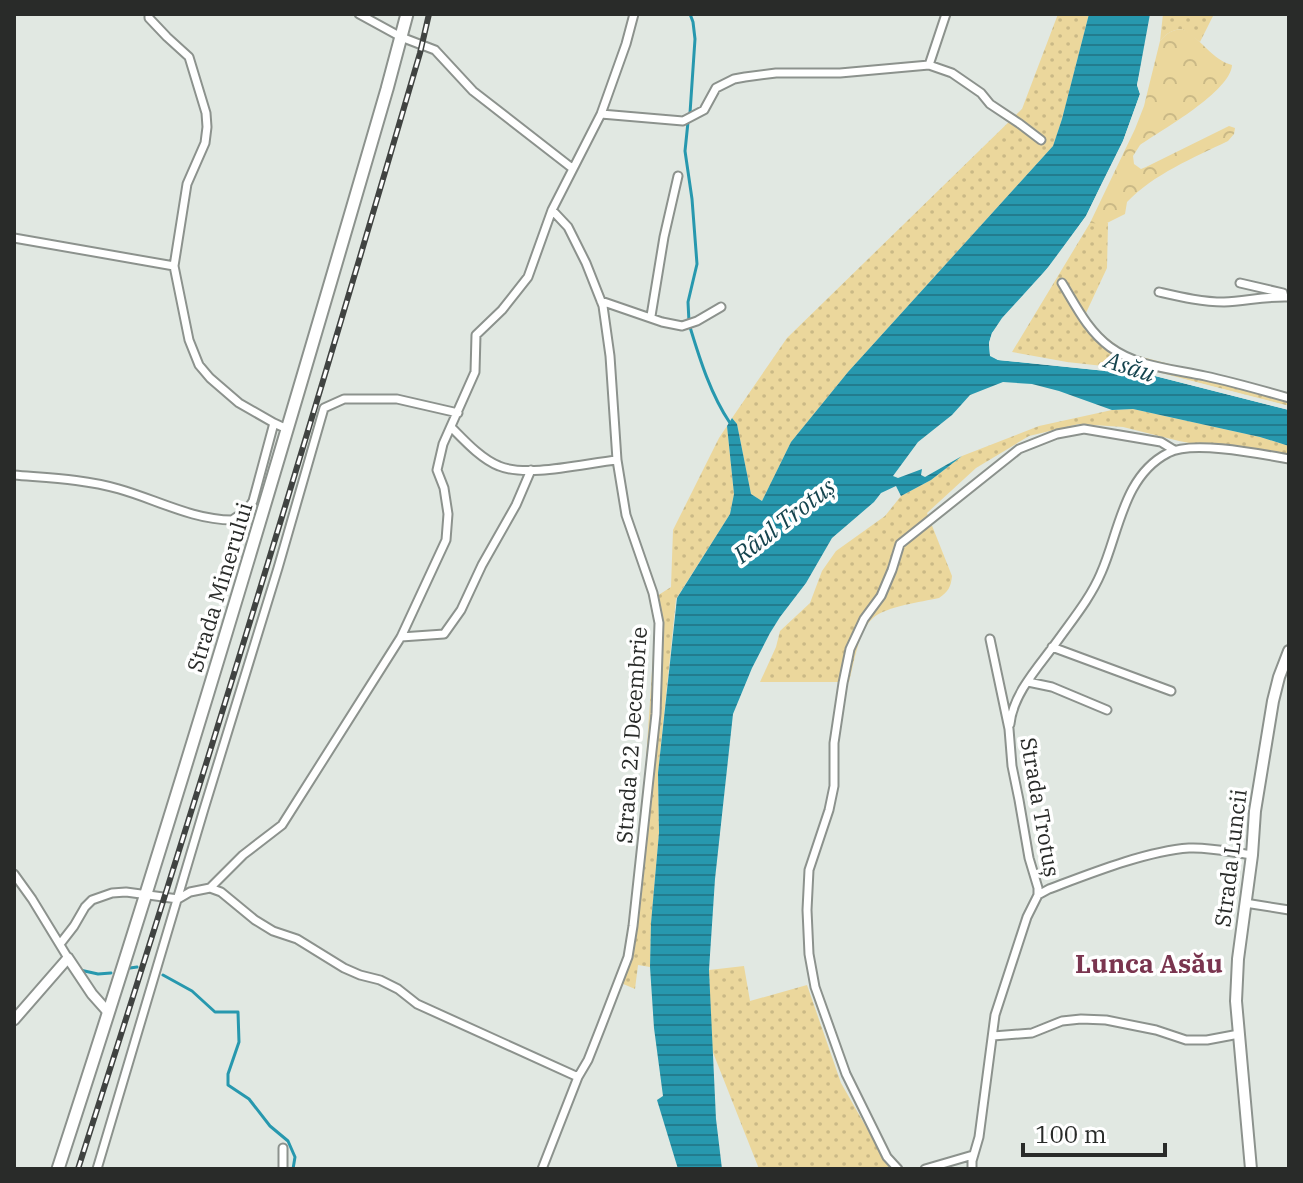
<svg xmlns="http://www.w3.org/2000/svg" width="1303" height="1183" font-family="'IBM Plex Serif',serif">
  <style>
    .grass { fill: url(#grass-dots) }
    .forest { fill: url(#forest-crowns) }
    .water { fill: url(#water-rules) }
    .pier { fill: #e1e8e2 }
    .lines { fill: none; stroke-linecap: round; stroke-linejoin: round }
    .stream { stroke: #2798ae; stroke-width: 3 }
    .minor-casing { stroke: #8c928d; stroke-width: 11 }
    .tertiary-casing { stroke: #8c928d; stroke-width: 13 }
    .secondary-casing { stroke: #8c928d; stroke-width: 14 }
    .primary-casing { stroke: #8c928d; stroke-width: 15 }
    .minor { stroke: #fff; stroke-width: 7 }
    .tertiary { stroke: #fff; stroke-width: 9 }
    .secondary { stroke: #fff; stroke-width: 10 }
    .primary { stroke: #fff; stroke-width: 11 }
    .rail-casing { stroke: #404341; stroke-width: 6 }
    .rail { stroke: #fff; stroke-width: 3; stroke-dasharray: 9; stroke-linecap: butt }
    .labels { text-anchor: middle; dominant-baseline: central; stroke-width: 7; stroke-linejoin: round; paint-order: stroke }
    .street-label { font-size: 22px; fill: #292b29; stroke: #fff }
    .water-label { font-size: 24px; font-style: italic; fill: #15444e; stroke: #fff }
    .quarter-label { font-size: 26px; font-weight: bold; fill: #7a354f; stroke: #fff }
  </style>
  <defs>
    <pattern id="grass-dots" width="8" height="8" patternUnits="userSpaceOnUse" patternTransform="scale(2)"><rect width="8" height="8" fill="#ebd79c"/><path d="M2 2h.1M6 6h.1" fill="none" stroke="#cab986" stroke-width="1.8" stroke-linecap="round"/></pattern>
    <pattern id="forest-crowns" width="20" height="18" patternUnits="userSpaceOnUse" patternTransform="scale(2)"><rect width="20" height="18" fill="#ebd79c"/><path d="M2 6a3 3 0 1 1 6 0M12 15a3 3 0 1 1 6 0" fill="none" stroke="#cab986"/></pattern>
    <pattern id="water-rules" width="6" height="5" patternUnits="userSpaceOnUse" patternTransform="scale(2)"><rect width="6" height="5" fill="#2798ae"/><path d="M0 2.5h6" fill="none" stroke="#227c8e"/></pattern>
  </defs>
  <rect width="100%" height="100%" fill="#e1e8e2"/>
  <!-- grass -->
  <path class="grass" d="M1058,14h31l-27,105 -9,27 -205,226 -57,70 -29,59 -11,-7 -14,-70 -5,-6 55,-80 235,-229z
    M1163,14h51l-14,28 -18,-13c-11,1 -15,4 -22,12z
    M1090,223h18l-1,45 -22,47c14,17 29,31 49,40l155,39v12l-132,-34 -90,-10 -55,-10z
    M1133,409l127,28 29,9v16l-110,-21 -56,-14 -44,-3 -50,12 -53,32 -49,45 25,63c-1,11 -4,16 -13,22 -18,4 -52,8 -66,20 -15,13 -19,46 -24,64h-89l16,-35 4,-16 30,-28 12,-32 14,-20 49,-35 16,-20 30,-16 31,-24 77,-30 73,-16z
    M727,426l7,68 -4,20 -54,85 -18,174 1,60 -8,90 -1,44 -12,-2 -3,24 -21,-9 11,-27 9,-65 11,-113 12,-179 14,-9 2,-57 46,-92z
    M744,966l6,35 57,-16 34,98 49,86h-131l-47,-119 -3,-80z"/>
  <!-- forest -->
  <path class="forest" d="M1182,29c19,9 30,31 50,36 -1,26 -70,65 -92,80l-7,11 1,8 7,5 5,-2 83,-41 6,2 -1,6 -6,7c-35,17 -74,33 -101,61l-2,12 -20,10 -15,-1 45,-94 9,-23 16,-65c7,-8 11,-11 22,-12z"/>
  <!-- water -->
  <path class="water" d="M1089,14h61l-13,71 3,9 -17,47 -37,75 -33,46 -51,56 -10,15 -3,10 1,12 8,5 157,16 134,34v36l-29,-9 -127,-28 -21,1 -53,-19 -27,-7 -29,-2 -33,13 -18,20 -34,27 -25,34 5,2 24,-9 -1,6 4,2 37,-21 -31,24 -30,16 -5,-10 -15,7 -7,9 -42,36 -26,45 -26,34 -10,16 -18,35 -19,46 -18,165 -6,91 7,149 6,50h-44l-21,-69 6,-4 -9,-68 -4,-61 1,-44 8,-90 -1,-60 19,-175 53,-84 4,-20 -7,-68 5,-8 5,6 14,70 11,7 29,-59 57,-70 205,-226 9,-27z"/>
  <!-- pier -->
  <path class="pier" d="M1146,60l-4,25 2,11 -18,47 -37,75 -33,47 -27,28 57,-77 14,-29 23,-46 17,-47 -3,-9 5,-22z
    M1028,294l-33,41 -2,8 1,10 6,3 156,16 133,34v4l-134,-34 -157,-16 -8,-4 -1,-13 3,-10z"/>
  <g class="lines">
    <!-- stream -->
    <path class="stream" d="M690,113l5,-74 -2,-17 -3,-8
      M688,122l-3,29 7,48 5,65 -9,38 1,20
      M690,327c10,33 21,68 40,96
      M130,968l7,-1
      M80,970l18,4 13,-1
      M163,975l29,16 23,21h23l1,30 -11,32v11l21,14 21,27 18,15 7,16 -2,12"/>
    <!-- minor casing -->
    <g class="minor-casing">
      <path id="minor" d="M149,14v4l18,19 22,20 17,56 1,14 -2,16 -18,41 -13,82 15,74 10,25 11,13 29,25 35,20
        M359,14l42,23 34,13 38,41 99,77
        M929,65l17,-51
        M601,114l82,7 21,-11 12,-22 18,-9 11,-2 31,-4h64l89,-8 23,8 29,20 9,11 30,20 21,16
        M14,238l160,28
        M1062,283c14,23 26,48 48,64 27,20 63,22 95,29 28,6 56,14 84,22
        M1240,283l43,10
        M1159,292c22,5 43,10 65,10 22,-1 43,-6 65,-5
        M601,301l61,21 20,4 15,-5 24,-14
        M651,316l13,-79 14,-61
        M451,427c13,13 30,32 48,39 28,12 87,-3 118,-6
        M14,475c35,3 70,4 105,14 36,10 74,31 113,31l15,-10 6,-9 21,-78 13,6
        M401,637l43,-3 17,-24 21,-45 34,-60 15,-35
        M1052,647l119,44
        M1028,682l24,5 55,23
        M1010,724c3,-31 30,-59 48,-84 15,-21 33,-43 43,-67 18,-40 22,-97 67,-120 24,-13 93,1 121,6
        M14,874l18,25 36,59
        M210,888l11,4 34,28 18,11 24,8 47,29 16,7 20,5 18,9 19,15 161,73
        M1038,895l11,-6c40,-15 97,-38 140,-41 21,-1 42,4 63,7
        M1245,903l44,7
        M60,944l14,-18 11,-19 7,-7 20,-7 14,-1 52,7 12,-7 20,-4 33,-33 39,-30 119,-188 45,-97 2,-26 -4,-26 -7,-18 6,-26 32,-72 1,-37 26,-25 26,-33 24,-67 49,-96 25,-70 8,-30
        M993,1036l39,-3 30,-12 19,-2 25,1 50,10 30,10h21l32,-6
        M97,1169l107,-360 74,-241 46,-160 20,-9h53l61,14
        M283,1169v-21
        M542,1169l36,-92 10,-17 13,-33 27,-70 5,-31 23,-212 3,-91 -6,-30 -27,-78 -9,-55 -7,-104 -7,-50 -17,-43 -18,-36 -16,-17
        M898,1169l-11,-12 -41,-83 -31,-87 -6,-33 -2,-44 2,-40 20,-60 5,-24v-43l9,-60 7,-34 14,-30 17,-23 11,-26 8,-26 119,-95 38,-15 27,-5 77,13 13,8
        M925,1169l48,-14
        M972,1169v-8l7,-24 16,-122 32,-98 11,-22v-7l-9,-30 -10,-58 -7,-34 -3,-37 -19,-90"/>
    </g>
    <!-- tertiary casing -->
    <g class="tertiary-casing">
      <path id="tertiary" d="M14,1020l54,-62 24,36 16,18"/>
    </g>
    <!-- secondary casing -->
    <g class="secondary-casing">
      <path id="secondary" d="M1251,1169l-15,-168 2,-42 14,-104 3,-44 18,-110 6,-24 10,-26"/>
    </g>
    <!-- primary casing -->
    <g class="primary-casing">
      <path id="primary" d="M58,1169c117,-358 224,-719 329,-1080l20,-75"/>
    </g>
    <!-- minor -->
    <use href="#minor" class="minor"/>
    <!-- tertiary -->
    <use href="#tertiary" class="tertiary"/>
    <!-- secondary -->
    <use href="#secondary" class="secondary"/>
    <!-- primary -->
    <use href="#primary" class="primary"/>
    <!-- rail casing -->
    <g class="rail-casing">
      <path id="rail" d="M78,1169c119,-370 233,-742 342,-1116l9,-39"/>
    </g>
    <!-- rail -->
    <use href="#rail" class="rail"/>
  </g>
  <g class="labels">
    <!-- street labels -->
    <g class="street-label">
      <text transform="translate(219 587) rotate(-73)">Strada Minerului</text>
      <text transform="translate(631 735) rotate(-86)">Strada 22 Decembrie</text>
      <text transform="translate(1041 807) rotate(80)">Strada Trotuș</text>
      <text transform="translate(1230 858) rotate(-83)">Strada Luncii</text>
    </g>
    <!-- water labels -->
    <g class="water-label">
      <text transform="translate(1130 366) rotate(18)">Asău</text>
      <text transform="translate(784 520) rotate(-38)">Râul Trotuș</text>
    </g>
    <!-- quarter labels -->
    <g class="quarter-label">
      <text x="1149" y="963">Lunca Asău</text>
    </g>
  </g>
  <!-- border -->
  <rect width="1303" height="1183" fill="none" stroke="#292b29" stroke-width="32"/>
  <!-- scale -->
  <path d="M1023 1143v12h142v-12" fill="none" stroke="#292b29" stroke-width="4"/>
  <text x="1035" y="1143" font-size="24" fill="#292b29" stroke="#ffffff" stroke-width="6" paint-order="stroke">100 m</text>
</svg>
